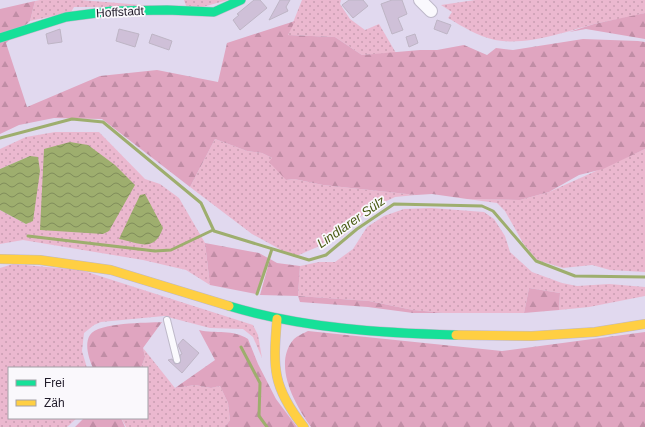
<svg xmlns="http://www.w3.org/2000/svg" width="645" height="427" font-family="Arial,sans-serif">
  <style>
    .grass { fill: url(#grass-dots) }
    .forest { fill: url(#forest-firs) }
    .water { fill: url(#water-waves) }
    .lines { fill: none; stroke-linecap: round; stroke-linejoin: round }
    .stream { stroke: #9eae6e; stroke-width: 3 }
    .building { fill: #cfc0d8; stroke: #beb5c5 }
    .lane-casing { stroke: #beb8c9; stroke-width: 8 }
    .street-casing { stroke: #beb8c9; stroke-width: 14 }
    .fast-casing { stroke: #beb8c9; stroke-width: 10 }
    .slow-casing { stroke: #beb8c9; stroke-width: 10 }
    .lane { stroke: #faf9fd; stroke-width: 6 }
    .street { stroke: #faf9fd; stroke-width: 12 }
    .fast { stroke: #16e098; stroke-width: 9 }
    .slow { stroke: #ffcf43; stroke-width: 9 }
    .labels { text-anchor: middle; dominant-baseline: central; stroke-width: 3.5; stroke-linejoin: round; paint-order: stroke }
    .street-label { font-size: 12px; fill: #201b29; stroke: #faf8fc }
    .water-label { font-size: 13px; font-style: italic; fill: #475810; stroke: #faf8fc }
  </style>
  <defs>
    <pattern id="grass-dots" width="8" height="8" patternUnits="userSpaceOnUse"><rect width="8" height="8" fill="#ebb8cf"/><path d="M2 2h.1M6 6h.1" fill="none" stroke="#c99eb2" stroke-width="1.8" stroke-linecap="round"/></pattern>
    <pattern id="forest-firs" width="22" height="20" patternUnits="userSpaceOnUse"><rect width="22" height="20" fill="#e0a5c0"/><path d="M5 1l3.5 6h-7zM16 11l3.5 6h-7z" fill="#c08da5"/></pattern>
    <pattern id="water-waves" width="16" height="10" patternUnits="userSpaceOnUse"><rect width="16" height="10" fill="#9eae6e"/><path d="M0 5q4-4 8 0t8 0" fill="none" stroke="#808d5a"/></pattern>
  </defs>
  <rect width="100%" height="100%" fill="#e1d9ef"/>
  <!-- grass -->
  <path class="grass" d="M40,0h41l85,7h-92l-3,5 -41,9 5,-20z
    M184,0h44l-40,11z
    M302,0h39l-1,4 10,15 15,11 14,-6 17,29 -34,2 -27,-18 -47,-2z
    M475,0h170v13c-17,5 -34,7 -51,11 -29,8 -68,22 -99,16 -17,-4 -32,-13 -47,-22l4,-6 -11,-7z
    M55,132h44l46,47 15,5 19,14 26,45 5,42 -24,-15 -43,-10 -120,-20 -23,4v-34l26,14 4,-68 -30,13v-20l26,-12z
    M215,139l32,12 15,2 10,5 14,22 8,-1 29,6 93,10 -21,2 -19,9 -16,11 -17,19 -49,21 -42,-23 -62,-47z
    M645,149v123l-35,-2 -18,-5 -29,3 -26,-8 -14,-17 -18,-32 -8,-8 -30,-4 53,1 29,-8z
    M431,208l53,4 10,7 11,17 5,16 22,20 30,11 15,3 32,-2 36,3v9l-56,11 -30,3 1,-17 -31,-5 -5,25h-79l-32,-3 -44,-9 -71,-5 2,-30 19,-4h16l18,-13 14,-22 17,-11 20,-7z
    M13,264l68,6 172,55 5,10 4,23 -9,-21 -10,-8 -33,-1 -46,-12 -63,6 -7,3 -10,8 -2,18 5,17h-78v50h68l-10,9h-67v-159z
    M143,348l32,40 20,-3 16,3 9,-2 8,17 2,17 -5,7h-99l-5,-9h26v-50h-6l4,-11z"/>
  <!-- forest -->
  <path class="forest" d="M35,1l-5,20 -24,22 21,64 73,-31 57,-6 61,12 9,-39 68,-22 -7,14 47,2 27,18 58,-5h17l27,-5 23,10 9,-7 17,2 70,-11 55,2 7,1v107l-42,20 -24,6 -30,17 -29,8 -53,-1 -35,-5 -16,1 -93,-10 -29,-6 -8,1 -17,-18 3,-4 -10,-5 -15,-2 -32,-12 -25,48 -88,-68 -48,-1 -35,7 -19,9v-125z
    M645,13v26l-59,-10 -17,3 25,-8z
    M205,243l54,10 9,5 -12,36 -46,-9z
    M270,259l7,4 23,3 -2,30 71,5 44,9 32,3h-32l-45,-6 -68,-5 -2,-6 -38,-1z
    M529,288l31,5 -1,17 -35,3z
    M162,322l-19,26 2,9 -4,11h-48c-4,-9 -9,-24 -3,-33 8,-13 57,-12 72,-13z
    M199,330c17,4 34,-1 49,9l10,25 18,35 21,28h-72l5,-7 -2,-17 -8,-17 -9,2 -16,-3 -20,3 40,-28z
    M308,331l194,20 143,-19v95h-334c-16,-22 -39,-63 -17,-88 3,-3 10,-6 14,-8z
    M84,418h37l4,9h-50z"/>
  <!-- water -->
  <path class="water" d="M70,142l18,3 27,20 20,20 -26,46 -6,3 -63,-4 4,-81z
    M30,156l8,1 2,14 -7,50 -7,3 -26,-14v-41z
    M145,194l18,34c-9,25 -23,15 -44,11l21,-44z"/>
  <g class="lines">
    <!-- stream -->
    <path class="stream" d="M0,138l72,-19 31,3 98,81 13,28 95,29 17,-5 31,-26 37,-25 88,2 11,5 43,50 39,15 70,1
      M28,236l127,15 16,-1 42,-20
      M257,294l15,-45
      M241,347l19,36 -1,33 8,11"/>
  </g>
  <!-- building -->
  <path class="building" d="M254,0h6l7,8 -27,22 -7,-10 6,-5 -2,-1z
    M280,0h10l-4,7 2,4 -19,9z
    M349,0h14l5,6 -15,12 -11,-13z
    M392,0h10l5,14 -9,4 5,12 -11,4 -11,-30z
    M437,20l14,5 -4,9 -13,-5z
    M60,29l2,13 -14,2 -2,-10z
    M119,29l20,5 -4,13 -19,-6z
    M152,34l20,7 -3,9 -20,-7z
    M415,34l3,9 -9,4 -3,-10z
    M183,339l16,14 -17,20 -14,-13 4,-1 3,5 5,-1v-8l2,-1 -4,-9z"/>
  <g class="lines">
    <!-- lane casing -->
    <g class="lane-casing">
      <path id="lane" d="M167,320l10,40"/>
    </g>
    <!-- street casing -->
    <g class="street-casing">
      <path id="street" d="M420,0l11,11"/>
    </g>
    <!-- fast casing -->
    <g class="fast-casing">
      <path id="fast" d="M0,38l66,-21 46,-6 55,-1 47,2 27,-12
        M229,306c73,22 151,27 227,29"/>
    </g>
    <!-- slow casing -->
    <g class="slow-casing">
      <path id="slow" d="M0,259l40,1 71,10 118,36
        M277,319c-4,49 -5,68 27,108
        M456,335l76,1 63,-4 50,-8"/>
    </g>
    <!-- lane -->
    <use href="#lane" class="lane"/>
    <!-- street -->
    <use href="#street" class="street"/>
    <!-- fast -->
    <use href="#fast" class="fast"/>
    <!-- slow -->
    <use href="#slow" class="slow"/>
  </g>
  <g class="labels">
    <!-- street labels -->
    <g class="street-label">
      <text transform="translate(120 12) rotate(-3)">Hoffstadt</text>
    </g>
    <!-- water labels -->
    <g class="water-label">
      <text transform="translate(351 222) rotate(-35)">Lindlarer Sülz</text>
    </g>
  </g>
  <!-- legend -->
  <rect x="8" y="367" width="140" height="52" fill="#faf8fc" stroke="#a3a0a8"/>
  <rect x="16" y="380" width="20" height="6" fill="#16e098" stroke="#a3a0a8"/>
  <text x="44" y="387" font-size="12" fill="#201b29">Frei</text>
  <rect x="16" y="400" width="20" height="6" fill="#ffcf43" stroke="#a3a0a8"/>
  <text x="44" y="407" font-size="12" fill="#201b29">Zäh</text>
</svg>
